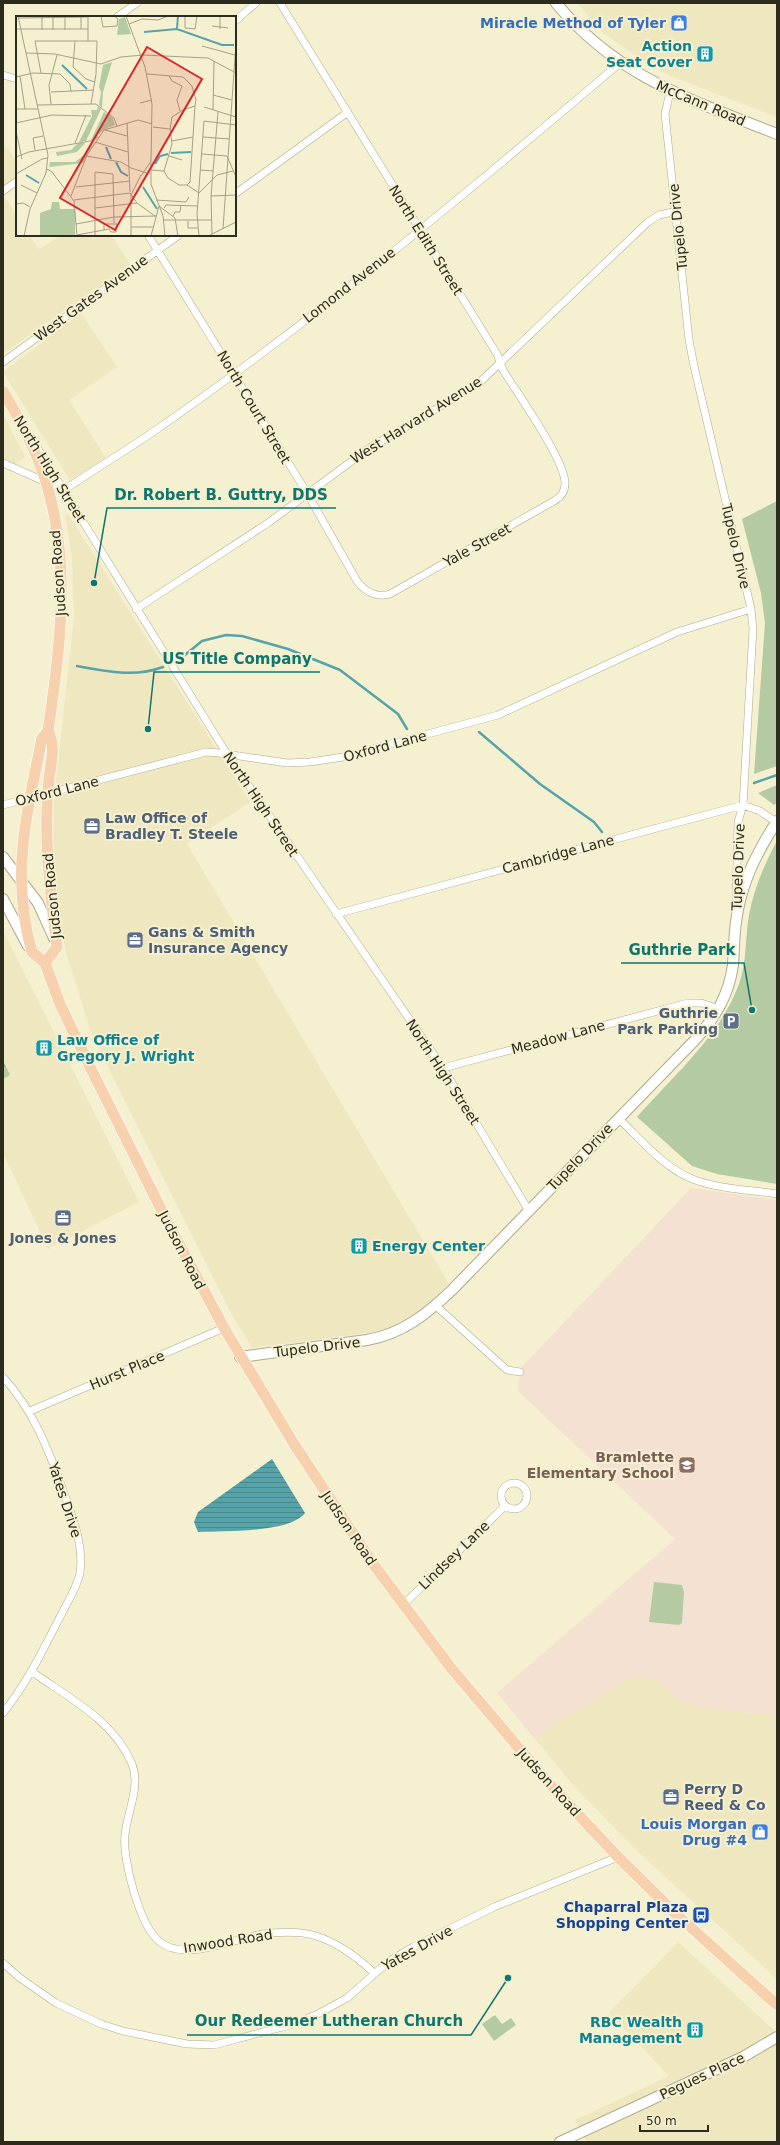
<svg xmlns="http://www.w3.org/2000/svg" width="780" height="2145" font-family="'DejaVu Sans',sans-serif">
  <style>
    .built { fill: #eee7bf }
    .education { fill: #f5e1d2 }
    .forest { fill: url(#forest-firs) }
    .park { fill: #b4cba1 }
    .water { fill: url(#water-rules) }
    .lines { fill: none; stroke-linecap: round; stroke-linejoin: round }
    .stream { stroke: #56a4a9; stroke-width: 2.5 }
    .street-casing { stroke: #afaa8c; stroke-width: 8 }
    .secondary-casing { stroke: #afaa8c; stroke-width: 12 }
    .primary-casing { stroke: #fff; stroke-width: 12 }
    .street { stroke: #fff; stroke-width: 7 }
    .secondary { stroke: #fff; stroke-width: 10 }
    .primary { stroke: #f7d0ad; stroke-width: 11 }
    .labels { text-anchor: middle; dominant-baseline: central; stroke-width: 4; stroke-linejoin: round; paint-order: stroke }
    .shop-label { font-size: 14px; font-weight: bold; fill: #366cbe; stroke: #f5f0d0; text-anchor: end }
    .culture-label { font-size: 14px; font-weight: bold; fill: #0d838f; stroke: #f5f0d0; text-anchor: end }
    .street-label { font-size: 14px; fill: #2d2b1e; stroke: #f5f0d0 }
    .service-label { font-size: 14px; font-weight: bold; fill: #4e5e75; stroke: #f5f0d0; text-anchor: start }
    .education-label { font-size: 14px; font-weight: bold; fill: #785e54; stroke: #f5f0d0; text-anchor: end }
    .transit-label { font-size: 14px; font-weight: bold; fill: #164399; stroke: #f5f0d0; text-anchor: end }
    .inset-river { fill: none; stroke: #56a4a9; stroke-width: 2 }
    .inset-road { fill: none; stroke: #a5a189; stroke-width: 1 }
    .view { fill: #d62828; fill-opacity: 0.15; stroke: #d62828; stroke-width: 2 }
    .inset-edge { fill: none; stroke: #2d2b1e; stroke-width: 2 }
    .leader { fill: none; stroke: #0f766e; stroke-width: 1.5 }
    .callout-dot { fill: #0f766e; stroke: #f5f0d0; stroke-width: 1.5 }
    .callout-label { font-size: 15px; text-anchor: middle; font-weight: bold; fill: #0f766e; stroke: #f5f0d0; stroke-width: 4; stroke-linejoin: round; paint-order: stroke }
  </style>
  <defs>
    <pattern id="forest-firs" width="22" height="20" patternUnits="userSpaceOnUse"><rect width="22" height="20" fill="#b4cba1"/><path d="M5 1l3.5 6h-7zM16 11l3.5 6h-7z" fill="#9bae8a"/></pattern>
    <pattern id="water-rules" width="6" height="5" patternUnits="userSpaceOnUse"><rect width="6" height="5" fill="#56a4a9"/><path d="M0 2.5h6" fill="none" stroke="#488689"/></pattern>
  </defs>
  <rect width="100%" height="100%" fill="#f5f0d0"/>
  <!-- built -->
  <path class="built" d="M577,3h200v114l-107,-41 -44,-27 -25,-18z
    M3,142l14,20v25l-13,9 13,20v19h12l10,14 23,-14h49l19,29 -127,90z
    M81,313l36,54 -48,33 37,58 -36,22 -67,-108z
    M3,414l22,43 -10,7 -12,-6z
    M68,514l182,288 -63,42 262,440 -29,27 -29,16 -16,5 -123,16 -21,-35 -140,-280 -26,-84 -12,-81 1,-68 20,-183 -2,-60 -7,-42z
    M3,931l136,271 -91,47 -45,-96z
    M641,1677l15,3 27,23 36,7 58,5v264l-142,-130 -59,-61 -42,-50 92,-58z
    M678,1942l99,91v109h-190l-12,-22 94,-44 -60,-63z"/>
  <!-- education -->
  <path class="education" d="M691,1188l86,12v515l-58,-5 -36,-7 -27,-23 -15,-3 -15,3 -92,58 -37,-45 178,-154 -157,-148 2,-22z"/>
  <!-- forest -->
  <path class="forest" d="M3,1061l7,14 -7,4z"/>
  <!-- park -->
  <path class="park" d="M777,501v265l-23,8 11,-151 -4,-30 -19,-74z
    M777,785v18l-3,2 -16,-12z
    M777,841v343l-60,-10 -25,-8 -55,-49c36,-41 83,-81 102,-133 8,-22 6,-47 10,-69 5,-27 15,-50 28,-74z
    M654,1582l28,3 2,7 -2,31 -3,2 -30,-3z
    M495,2015l7,9 9,-6 5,7 -22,16 -12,-17z"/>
  <!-- water -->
  <path class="water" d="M272,1459l33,54c-15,20 -81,18 -107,19l-4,-10 4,-10z"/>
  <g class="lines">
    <!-- stream -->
    <path class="stream" d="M179,660l23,-19 24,-6 16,1 46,13 52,21 58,44 9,15
      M77,666c29,5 57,12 86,1
      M479,732l61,52 54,38 8,10
      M754,783l23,-8"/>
    <!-- street casing -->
    <g class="street-casing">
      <path id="street" d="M117,17l20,-14
        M235,21l21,-18
        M3,75l14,4
        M670,92l-5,22 24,226 5,26 57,243 2,20 -10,176 -5,17 -2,81
        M3,191l14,-10
        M235,194l113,-82
        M148,235l159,258 50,88c8,11 20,17 33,13l164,-93c7,-4 11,-9 11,-17 1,-23 -48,-91 -62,-114l-6,-16 -217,-351
        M3,362l176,-127
        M38,449l189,305 216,314 86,143
        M3,463l61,27c28,-19 58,-37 86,-56 164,-113 318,-242 470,-371
        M136,609l132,-86 100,-74 110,-65 170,-162 11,-7 18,-4
        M3,805l203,-53 13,1 68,10 23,-1 33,-5 155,-42 179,-83 74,-23
        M336,914l407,-109 17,6 16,11
        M443,1068l245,-65h13l18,6
        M618,1118c23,21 46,51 77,62 25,9 55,10 82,14
        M435,1305l72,65 13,2
        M3,1377c31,34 46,74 61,116 9,26 20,52 16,80 -3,15 -13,30 -20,44 -17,33 -34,68 -57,96
        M30,1411l194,-83
        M501 1496a13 13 0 1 1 26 0a13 13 0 1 1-26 0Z
        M403,1605l102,-99
        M31,1671c36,26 83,49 101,93 9,23 -5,48 -7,71 -3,24 15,92 35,107 25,20 73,-3 102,-8 17,-2 38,-3 54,2 23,7 41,21 58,37
        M3,1963l17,15 36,25 45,21 22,7 64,13 27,1 76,-20 26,-10 31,-17 41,-36 25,-15 81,-40 124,-50"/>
    </g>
    <!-- secondary casing -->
    <g class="secondary-casing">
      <path id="secondary" d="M556,3c61,74 135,97 221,131
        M3,857l35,46 16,35
        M3,899l25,47
        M240,1357l127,-17c35,-6 60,-26 85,-50l243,-250c20,-22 34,-45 38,-75 1,-14 1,-29 3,-43 5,-39 20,-68 41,-101
        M560,2142l183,-85 34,-20"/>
    </g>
    <!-- primary casing -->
    <g class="primary-casing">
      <path id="primary" d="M3,391c14,24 27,48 37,73 33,89 21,177 8,267l-6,7c-15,75 -32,138 -10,214l13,11 15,41 31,65 77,154 56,105 70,116 80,121 77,103 95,112 72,77 59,58 100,90
        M45,963l12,-16c-7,-56 -14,-112 -8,-168 2,-16 7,-33 -1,-48"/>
    </g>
    <!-- street -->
    <use href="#street" class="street"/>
    <!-- secondary -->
    <use href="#secondary" class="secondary"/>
    <!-- primary -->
    <use href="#primary" class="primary"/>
  </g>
  <!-- icons -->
  <defs>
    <g id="shop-square" transform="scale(0.9)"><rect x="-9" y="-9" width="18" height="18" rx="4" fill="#3f7fe0" stroke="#f5f0d0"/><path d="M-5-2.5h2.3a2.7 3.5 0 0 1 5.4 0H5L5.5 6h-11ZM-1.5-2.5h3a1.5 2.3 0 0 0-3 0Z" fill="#fff"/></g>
    <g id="building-square" transform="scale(0.9)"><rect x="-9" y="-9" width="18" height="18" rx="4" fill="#0f9aa8" stroke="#f5f0d0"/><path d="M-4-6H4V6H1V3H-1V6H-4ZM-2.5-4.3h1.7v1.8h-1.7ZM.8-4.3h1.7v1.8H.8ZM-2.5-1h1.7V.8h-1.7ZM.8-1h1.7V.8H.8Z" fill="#fff"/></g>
    <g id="office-square" transform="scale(0.9)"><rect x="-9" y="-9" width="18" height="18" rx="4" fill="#5c6f8a" stroke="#f5f0d0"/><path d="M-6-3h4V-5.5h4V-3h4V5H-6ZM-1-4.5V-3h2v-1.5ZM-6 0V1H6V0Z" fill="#fff"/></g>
    <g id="parking-square" transform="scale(0.9)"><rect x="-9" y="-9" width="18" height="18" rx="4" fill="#5c6f8a" stroke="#f5f0d0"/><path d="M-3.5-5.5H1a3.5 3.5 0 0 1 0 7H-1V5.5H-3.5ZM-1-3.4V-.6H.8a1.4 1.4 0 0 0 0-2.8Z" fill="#fff"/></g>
    <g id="school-square" transform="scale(0.9)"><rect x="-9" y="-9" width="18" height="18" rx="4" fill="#8d6e63" stroke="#f5f0d0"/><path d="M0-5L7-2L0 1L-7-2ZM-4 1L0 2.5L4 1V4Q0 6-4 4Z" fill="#fff"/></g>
    <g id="bus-square" transform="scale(0.9)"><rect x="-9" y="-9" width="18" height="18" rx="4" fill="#1a4fb4" stroke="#f5f0d0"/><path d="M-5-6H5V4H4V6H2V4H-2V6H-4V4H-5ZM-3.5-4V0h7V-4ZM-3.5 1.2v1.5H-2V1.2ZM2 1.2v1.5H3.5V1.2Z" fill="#fff"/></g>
  </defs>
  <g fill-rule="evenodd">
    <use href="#shop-square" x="679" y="23"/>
    <use href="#building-square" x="705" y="54"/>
    <use href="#office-square" x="92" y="826"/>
    <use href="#office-square" x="135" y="940"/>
    <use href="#parking-square" x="731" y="1021"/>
    <use href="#building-square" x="44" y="1048"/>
    <use href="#office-square" x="63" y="1218"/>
    <use href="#building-square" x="359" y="1246"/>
    <use href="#school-square" x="687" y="1465"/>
    <use href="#office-square" x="671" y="1797"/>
    <use href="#shop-square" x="760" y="1832"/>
    <use href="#bus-square" x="701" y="1915"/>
    <use href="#building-square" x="695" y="2030"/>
  </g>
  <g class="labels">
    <!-- shop labels -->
    <g class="shop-label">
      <text x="666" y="23">Miracle Method of Tyler</text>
      <text x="747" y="1824">Louis Morgan<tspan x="747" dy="16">Drug #4</tspan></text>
    </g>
    <!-- culture labels -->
    <g class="culture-label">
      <text x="692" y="46">Action<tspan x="692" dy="16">Seat Cover</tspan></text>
      <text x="57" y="1040" text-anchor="start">Law Office of<tspan x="57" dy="16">Gregory J. Wright</tspan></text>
      <text x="372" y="1246" text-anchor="start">Energy Center</text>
      <text x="682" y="2022">RBC Wealth<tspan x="682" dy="16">Management</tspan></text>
    </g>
    <!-- street labels -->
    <g class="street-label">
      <text transform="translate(701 103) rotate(23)">McCann Road</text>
      <text transform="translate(678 227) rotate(-96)">Tupelo Drive</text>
      <text transform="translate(426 240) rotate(58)">North Edith Street</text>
      <text transform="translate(349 285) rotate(-38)">Lomond Avenue</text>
      <text transform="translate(91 298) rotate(-36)">West Gates Avenue</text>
      <text transform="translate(254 407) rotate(59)">North Court Street</text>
      <text transform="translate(416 420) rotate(-32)">West Harvard Avenue</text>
      <text transform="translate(50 469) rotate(58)">North High Street</text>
      <text transform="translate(477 545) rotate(-29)">Yale Street</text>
      <text transform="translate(736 546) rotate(77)">Tupelo Drive</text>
      <text transform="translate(58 573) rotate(-94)">Judson Road</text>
      <text transform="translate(385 746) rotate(-15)">Oxford Lane</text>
      <text transform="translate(57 791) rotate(-14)">Oxford Lane</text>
      <text transform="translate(261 804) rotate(56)">North High Street</text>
      <text transform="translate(558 854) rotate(-15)">Cambridge Lane</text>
      <text transform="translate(738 867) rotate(-88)">Tupelo Drive</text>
      <text transform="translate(52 896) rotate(-96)">Judson Road</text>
      <text transform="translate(558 1037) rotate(-15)">Meadow Lane</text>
      <text transform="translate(443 1072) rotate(57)">North High Street</text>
      <text transform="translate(580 1157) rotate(-46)">Tupelo Drive</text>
      <text transform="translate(182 1250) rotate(63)">Judson Road</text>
      <text transform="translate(317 1347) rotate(-7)">Tupelo Drive</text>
      <text transform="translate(127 1370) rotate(-23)">Hurst Place</text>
      <text transform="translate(65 1500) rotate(72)">Yates Drive</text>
      <text transform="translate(349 1528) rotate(56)">Judson Road</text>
      <text transform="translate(454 1555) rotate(-44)">Lindsey Lane</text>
      <text transform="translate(549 1782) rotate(48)">Judson Road</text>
      <text transform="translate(228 1941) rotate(-9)">Inwood Road</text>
      <text transform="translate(417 1948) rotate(-29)">Yates Drive</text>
      <text transform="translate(702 2076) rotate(-25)">Pegues Place</text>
    </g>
    <!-- service labels -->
    <g class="service-label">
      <text x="105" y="818">Law Office of<tspan x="105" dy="16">Bradley T. Steele</tspan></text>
      <text x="148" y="932">Gans &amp; Smith<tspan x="148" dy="16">Insurance Agency</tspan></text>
      <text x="718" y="1013" text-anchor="end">Guthrie<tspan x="718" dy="16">Park Parking</tspan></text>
      <text x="63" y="1238" text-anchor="middle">Jones &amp; Jones</text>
      <text x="684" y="1789">Perry D<tspan x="684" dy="16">Reed &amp; Co</tspan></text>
    </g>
    <!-- education labels -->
    <g class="education-label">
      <text x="674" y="1457">Bramlette<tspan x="674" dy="16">Elementary School</tspan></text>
    </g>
    <!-- transit labels -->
    <g class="transit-label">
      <text x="688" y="1907">Chaparral Plaza<tspan x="688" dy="16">Shopping Center</tspan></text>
    </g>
  </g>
  <!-- overview -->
  <g transform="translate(16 16)">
    <rect width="220" height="220" fill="#f5f0d0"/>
    <path d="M36,186h7l1,7h15v27h-35v-23l11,-4z" fill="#b4cba1"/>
    <path d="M109,1l6,17 -14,1 2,-16zM96,46l-9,30 -1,16 -3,-3 2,-13 -2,-5 4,-22zM82,90l3,3 -15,32 -7,1 13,-26 -1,-6h6zM88,96l9,6 2,7 -10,4 -14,11zM62,127h7l-8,9 -20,4 -1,-4 15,-2zM77,128l-10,19 -34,4 1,-5h25l9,-7 6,-10z" fill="#b4cba1"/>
    <path class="inset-river" d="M161,12l1,-12M128,16l33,-3 45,16h12M46,49l25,24M90,131l5,12M155,137l20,-1M100,146l5,10 7,4M139,148l5,-8 8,-2M10,159l13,8M127,171l14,22"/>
    <path class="inset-road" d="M2,0l30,139 -2,18 -16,36 -6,27M26,0v14M37,0v14M49,0v14M65,0v13M85,0l2,11 14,-1 1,-7 -4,-3M110,0l19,51 7,37 -1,57 -10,15M169,0v12l10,1 2,-13M3,2l69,-1M113,8l13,-5 16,1 10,-4M196,10l16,2M0,13h72M204,13v-13M59,25l-2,26 13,12 9,3M72,25v-25M186,30l33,9M10,37l29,1 46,10 20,-7 22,-2 65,3 28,15M25,57l-6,-32h62l-1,33 -5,30M131,58l36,3 9,9 4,14 -1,6 -12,4 -11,7 -2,12 2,15 -8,27 -13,-1M4,60l5,33M153,60l3,5 10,5 -5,14 3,11M0,61l17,-4 27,1 10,10 1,8M35,76l43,-2M197,79l19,5M124,87l12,-3M35,88l-2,-19 8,-30M21,89l59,-1 18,14 3,8M188,91l32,10M0,93h22M197,94l1,-49M0,107l36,-8 39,1M111,107l3,69M137,111l17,2M89,114l22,6M0,115l6,28M187,121l26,2M156,125l21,-4M79,126l33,10M59,127l11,-28M19,134l-2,-12 10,-2M186,138l25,2 9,21M70,140l35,6 10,6 19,6M153,140l13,4M0,141l13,-5 61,-11 8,-4M135,147v21l12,32 2,20M31,153l5,3 22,29 3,35M184,154l13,1M148,155l4,7 11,7h8l3,-3 5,-76M0,158l26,-15 6,-1M5,169l16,8M171,169l12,8M60,171l54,-6M183,177l18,-18 16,-4M55,180l16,-41 17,-25 34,-10 14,4M195,180l25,-1M58,184l56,-7 7,10 18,13M140,184l30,2 3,-5M0,188l7,-1 7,4M143,190l16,12 3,18M79,192l42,-5M148,192l2,-3 32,1M157,200l2,-4h5l1,-6M148,204h47M172,205v7h10M60,208l38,-7 42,-1M115,211h22M207,213l13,-186M196,218l-1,-38 7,-84M61,219l32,-6 2,3h5l1,-8h-13v6M79,220v-64l18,2 1,49M115,220v-41l10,-20M135,220l8,-30M183,220l-2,-22 7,-93 32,4M192,220l28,-14"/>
    <path class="view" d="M131,31l55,32 -87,151 -55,-32z"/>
    <rect width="220" height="220" class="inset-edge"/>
  </g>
  <!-- callouts -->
  <path class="leader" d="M94 583L107 508H336M148 729L154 672H320M752 1010L744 963H621M508 1978L471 2035H187"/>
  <g class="callout-dot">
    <circle cx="94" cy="583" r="4"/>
    <circle cx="148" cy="729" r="4"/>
    <circle cx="752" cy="1010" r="4"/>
    <circle cx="508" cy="1978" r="4"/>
  </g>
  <g class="callout-label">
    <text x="221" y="500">Dr. Robert B. Guttry, DDS</text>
    <text x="237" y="664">US Title Company</text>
    <text x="682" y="955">Guthrie Park</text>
    <text x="329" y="2026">Our Redeemer Lutheran Church</text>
  </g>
  <!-- border -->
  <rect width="780" height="2145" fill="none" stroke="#2d2b1e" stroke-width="8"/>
  <!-- scale -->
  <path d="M640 2125v6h68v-6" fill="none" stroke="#2d2b1e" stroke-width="2"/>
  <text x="646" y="2125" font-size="12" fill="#2d2b1e" stroke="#f5f0d0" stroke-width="3" paint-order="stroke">50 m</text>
</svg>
